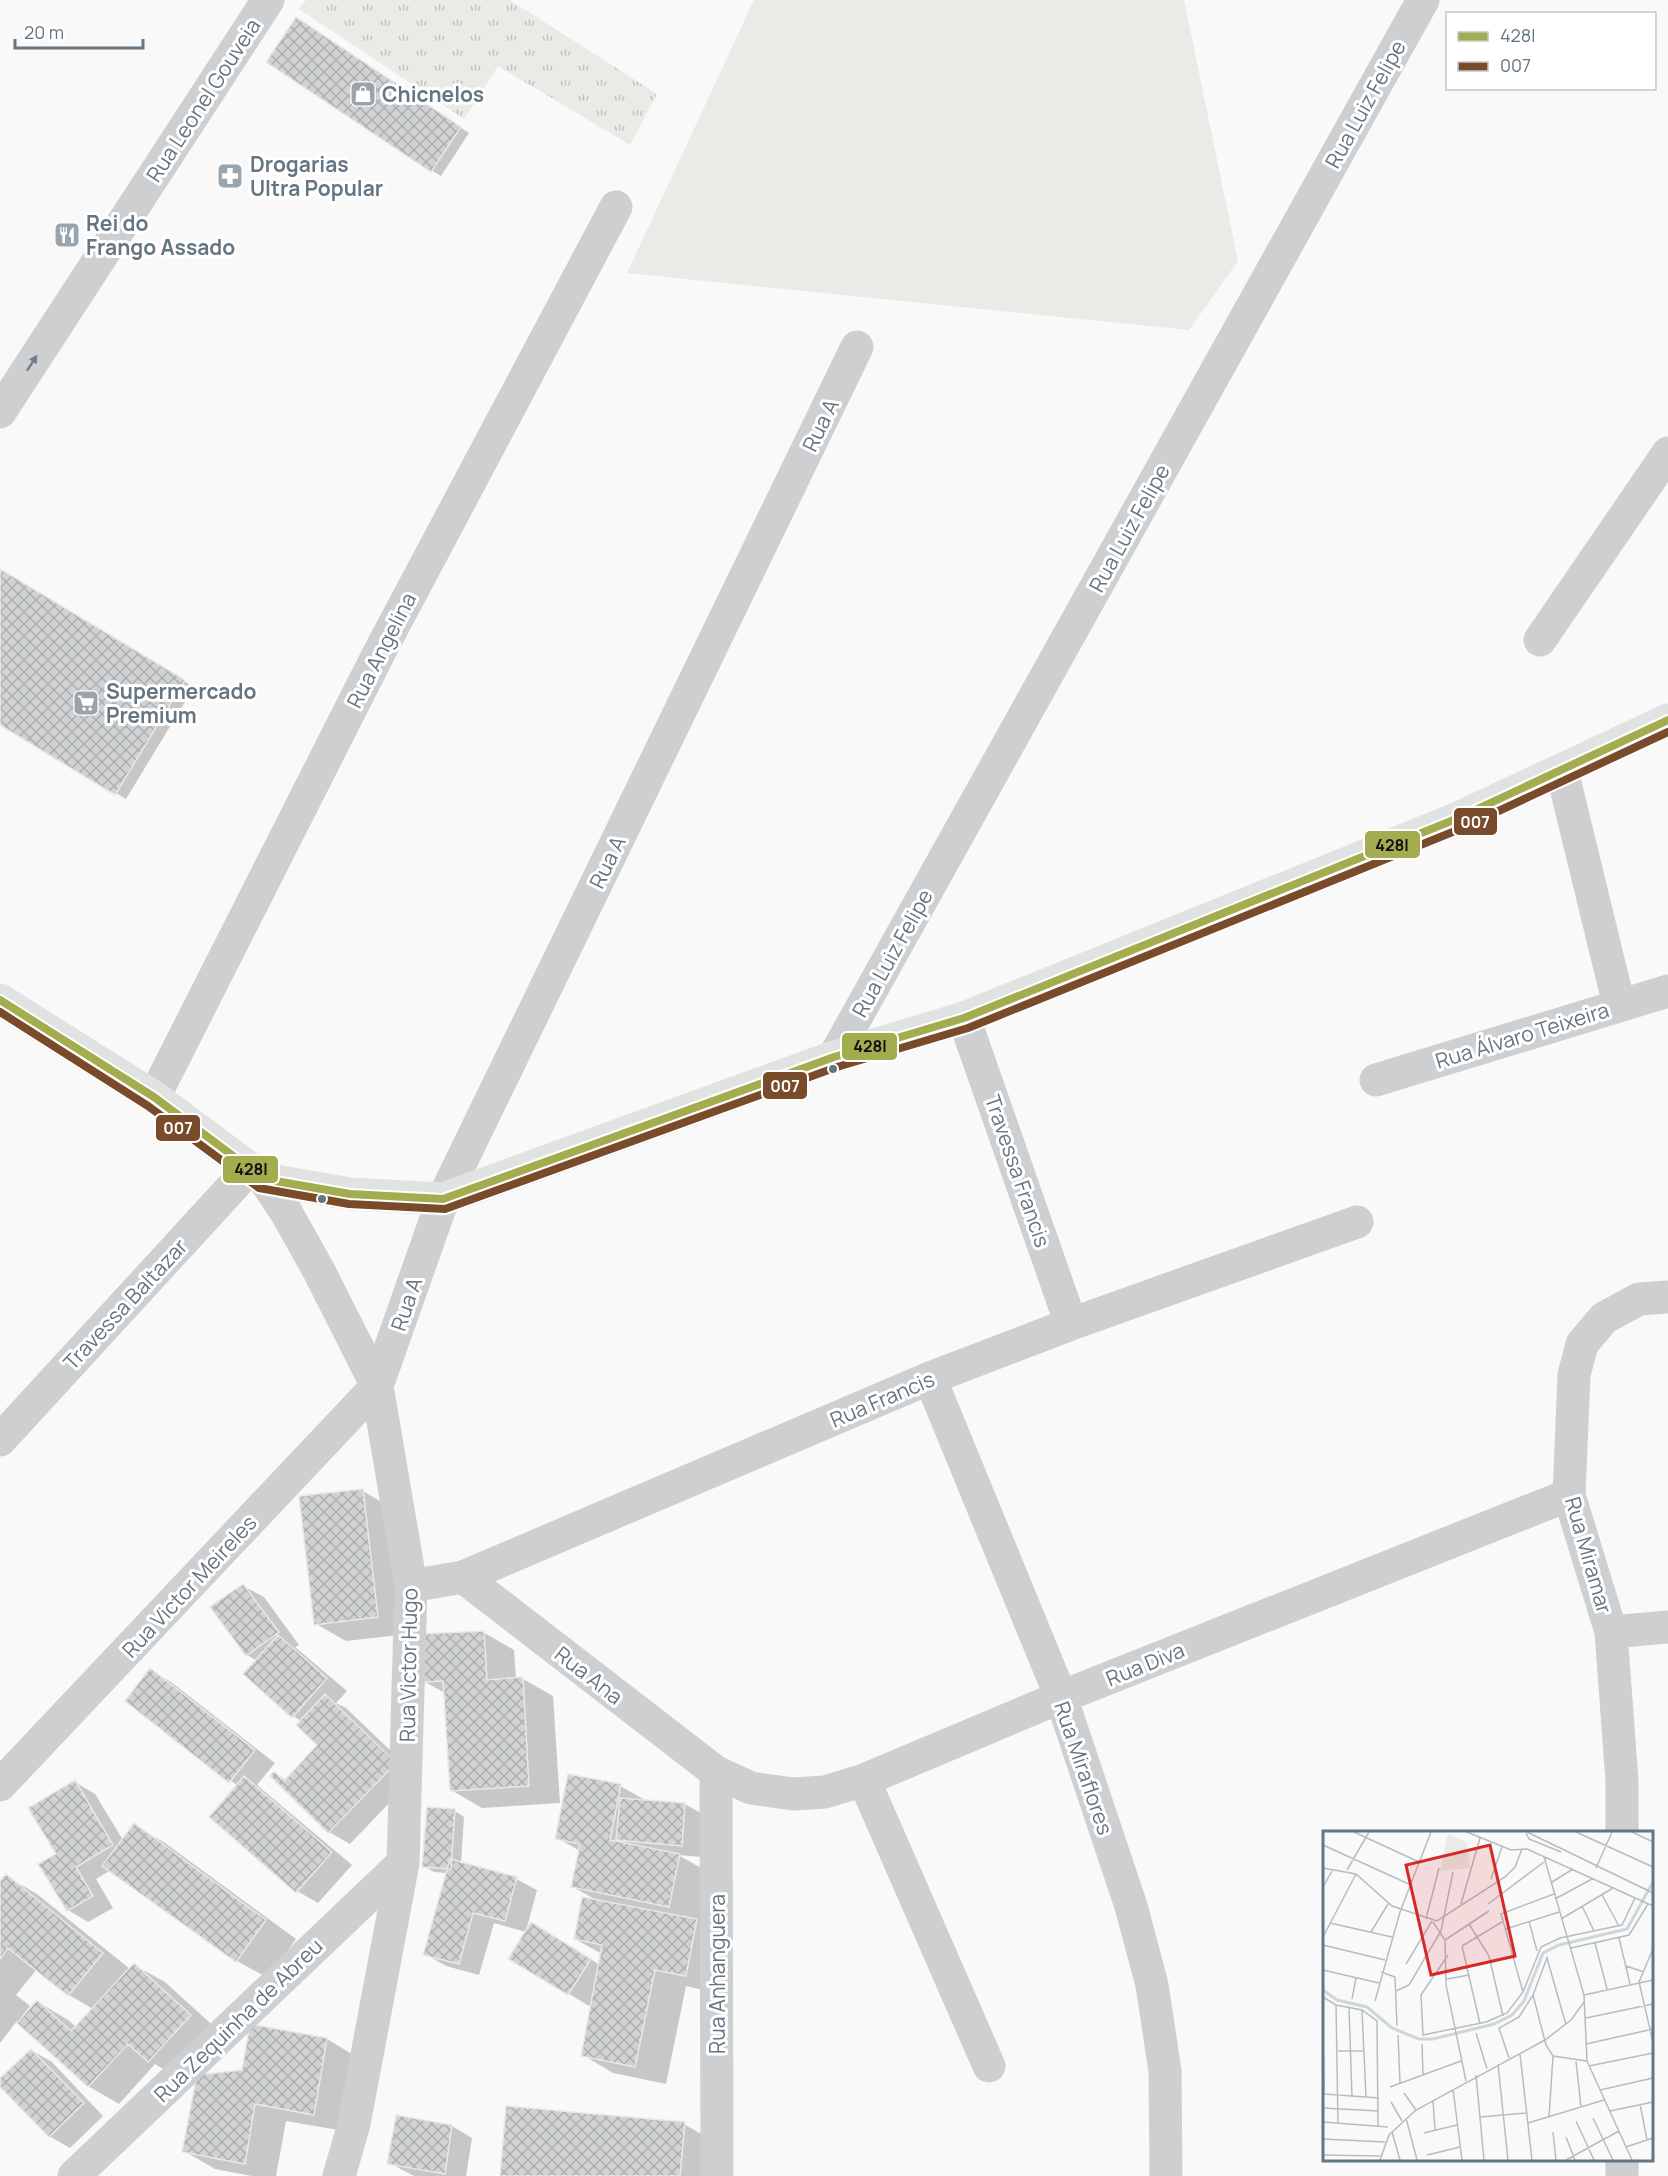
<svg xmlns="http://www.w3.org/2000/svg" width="1668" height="2176" font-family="Manrope,sans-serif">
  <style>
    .grass { fill: url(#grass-tufts) }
    .garden { fill: #e8ebe6 }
    .shadow { fill: #0003; fill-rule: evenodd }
    .building { fill: url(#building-cross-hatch); stroke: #e8e8e8; stroke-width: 1.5 }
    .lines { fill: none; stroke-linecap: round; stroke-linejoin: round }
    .minor { stroke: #cecfd0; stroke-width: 33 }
    .major { stroke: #e1e2e2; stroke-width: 33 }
    .bus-1-casing { stroke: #fff; stroke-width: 12 }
    .bus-2-casing { stroke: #fff; stroke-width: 12 }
    .bus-1 { stroke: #a3ad4f; stroke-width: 8 }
    .bus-2 { stroke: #7a4b2a; stroke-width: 8 }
    .oneway { fill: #707f8b }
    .bus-dot { fill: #657683; stroke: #fff; stroke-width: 2 }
    .labels { text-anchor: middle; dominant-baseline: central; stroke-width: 6; stroke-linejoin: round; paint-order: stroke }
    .poi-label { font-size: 21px; font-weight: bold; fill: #657683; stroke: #fff; text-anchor: start }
    .street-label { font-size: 21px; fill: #657683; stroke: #fff }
    .inset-river { fill: none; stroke: #ced6d9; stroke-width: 3 }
    .inset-road { fill: none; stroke: #b5bdc3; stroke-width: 1.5 }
    .view { fill: #d62828; fill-opacity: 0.15; stroke: #d62828; stroke-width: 3 }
    .inset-edge { fill: none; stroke: #657683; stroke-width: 3 }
    .line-badge { stroke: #fff; stroke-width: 2 }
    .badge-label { font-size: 16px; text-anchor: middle; font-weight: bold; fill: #fff }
    .pale-badge-label { font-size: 16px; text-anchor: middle; font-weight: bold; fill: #111 }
  </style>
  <defs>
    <pattern id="grass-tufts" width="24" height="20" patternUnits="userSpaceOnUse" patternTransform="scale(1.5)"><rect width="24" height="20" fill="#e8ebe6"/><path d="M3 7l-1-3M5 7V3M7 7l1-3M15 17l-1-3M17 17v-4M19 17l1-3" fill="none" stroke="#c0c3c0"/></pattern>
    <pattern id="building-cross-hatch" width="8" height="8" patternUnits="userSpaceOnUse" patternTransform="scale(1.5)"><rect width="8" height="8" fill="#d0d2d3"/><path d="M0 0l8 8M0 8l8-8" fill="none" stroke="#acafb1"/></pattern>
  </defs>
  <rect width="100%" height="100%" fill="#f9f9f9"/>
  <!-- grass -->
  <path class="grass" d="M306,0h204l147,94 -27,51 -132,-79 -34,53 -165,-110z"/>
  <!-- garden -->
  <path class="garden" d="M754,0h430l54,261 -49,69 -562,-57z"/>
  <!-- shadow -->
  <path class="shadow" d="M307,25l162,108 -28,43 -10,-6z
    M0,571l194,116 -68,112 -126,-76z
    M363,1491l30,18 15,125 -62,7 -30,-17z
    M243,1586l21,11 35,48 -4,2 52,44 -11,12 10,5 70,67 -66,69 -21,-12 -57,-56 3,-3 11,7 33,-35 -18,-24 -8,-5 -36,-55 -10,-6z
    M483,1632l31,18 2,29h7l30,17 7,107 -78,5 -31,-18 -6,-97 -20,-11z
    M150,1670l21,12 104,81 -18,22 95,80 -34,38 -21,-12 -86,-74 27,-31 -111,-86z
    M75,1782l20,12 28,46 11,-15 31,18 131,96 -28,39 -31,-17 -126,-91 -15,9 17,29 -25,14 -20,-12 -10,-56z
    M620,1786l27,15 38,3 21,12 -4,41 -24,-2 32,18 6,120 -30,-7 -20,98 -53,-11 -30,-18 10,-55 -4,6 -79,-48 16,-26 -32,-9 -15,52 -33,-9 -21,-12 22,-81 -13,-1 -10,-6 31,-55 9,6 -3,47 55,15 21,11 -11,41 26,4 48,30 2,-11 -27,-15 21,-39 -23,-13 7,-36 -23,-13z
    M6,1876l31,18 93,75 4,-4 31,17 56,51 -41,46 -25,-15 -36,40 -31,-18 -71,-65 -17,22v-160zM37,1969l32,26 24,14 -17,18 -8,-7 -30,-18 -13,14 -2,-1 7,-9 -14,-11z
    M327,2039l30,18 -13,74 -58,-10 -10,55h-24l-37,-7 -31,-18 59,-80z
    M31,2050l21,12 51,54 -33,32 -21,-12 -49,-51v-5z
    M397,2117l55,9 20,12 -6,38h-52l-25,-13z
    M684,2124l31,18 -3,34h-210z"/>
  <!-- building -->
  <path class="building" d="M296,17l165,110 -30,45 -165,-110z
    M0,569l185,111 -70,115 -115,-70z
    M363,1489l15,128 -64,8 -15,-129z
    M243,1584l36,48 -33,24 -36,-49z
    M484,1631l3,49 36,-3 6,109 -79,5 -7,-110 -19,1 -3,-48z
    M278,1635l49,43 -35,40 -49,-44z
    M150,1668l105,82 -26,33 -104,-82z
    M325,1694l71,69 -68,70 -58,-57 4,-5 10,10 33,-36 -21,-20z
    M568,1774l53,10 -11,56 70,14 -11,53 -98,-20 9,-43 -25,-5z
    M244,1776l88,76 -36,41 -87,-76z
    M75,1780l38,65 -37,22 17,29 -26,15 -29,-47 18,-10 -28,-46z
    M620,1798l65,5 -3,43 -66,-6z
    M427,1807l28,2 -4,60 -29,-2z
    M134,1823l132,97 -30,42 -134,-96z
    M450,1859l67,18 -12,44 -32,-8 -14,51 -36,-9z
    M6,1874l97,79 -35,43 -60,-48 -8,11v-78z
    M582,1897l115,22 -11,57 -31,-6 -20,97 -54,-11 21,-111 -28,-6z
    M531,1922l60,37 -23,36 -60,-36z
    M134,1963l57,52 -43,47 -20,-18 -40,43 -71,-64 20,-23 34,31z
    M250,2024l77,14 -13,77 -59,-11 -10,60 -63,-12 15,-77 45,-5z
    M31,2049l53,54 -35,34 -49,-50v-9z
    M506,2106l179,16 -5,54h-180z
    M396,2115l56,10 -7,49 -58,-10z"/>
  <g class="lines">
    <!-- minor -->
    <path class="minor" d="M0,412l268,-412
      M1540,640l128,-187
      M1562,771l57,234
      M964,1018l107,306
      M834,1057l589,-1057
      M1376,1080l292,-89
      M154,1097l226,-446 236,-444
      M264,1179l22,33 33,59 58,115 34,200 -8,277 -49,261 -15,52
      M930,1378l131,319 70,209 21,79 13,86 1,105
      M0,1440l249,-271
      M463,1577l253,195 35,16 42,6 32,-2 39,-12 197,-83 508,-202
      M411,1586l52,-9 467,-199 141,-54 286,-102
      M1611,1632l57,-5
      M716,1772l1,404
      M864,1780l125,286
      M0,1785l377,-399 66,-187 414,-852
      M1622,1832v-51l-11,-149 -42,-137 5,-120 8,-31 22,-26 35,-19 29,-2
      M74,2176l329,-313
      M1622,2176v-16"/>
    <!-- major -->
    <path class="major" d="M0,1000l154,97 110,82 86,15 93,5 391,-142 130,-39 492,-199 212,-99"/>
    <!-- bus-1 casing -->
    <g class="bus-1-casing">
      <path id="bus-1" d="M0,1000l154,97 110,82 86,15 93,5 391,-142 130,-39 492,-199 212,-99"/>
    </g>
    <!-- bus-2 casing -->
    <g class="bus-2-casing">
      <path id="bus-2" d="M0,1012l148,94 111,82 90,16 96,5 392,-142 131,-39 492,-199 208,-97"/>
    </g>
    <!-- bus-1 -->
    <use href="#bus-1" class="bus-1"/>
    <!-- bus-2 -->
    <use href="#bus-2" class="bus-2"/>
  </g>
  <!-- one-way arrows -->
  <defs><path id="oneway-solid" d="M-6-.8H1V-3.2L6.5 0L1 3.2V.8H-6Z" transform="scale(1.5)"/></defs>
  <use class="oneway" href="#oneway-solid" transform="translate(32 363) rotate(-57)"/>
  <!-- icons -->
  <defs>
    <g id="shop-square" transform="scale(1.35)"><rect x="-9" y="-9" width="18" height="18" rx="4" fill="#99a4ac" stroke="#fff"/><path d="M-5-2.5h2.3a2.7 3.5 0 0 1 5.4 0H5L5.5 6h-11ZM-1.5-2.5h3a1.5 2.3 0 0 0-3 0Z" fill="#fff"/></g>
    <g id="pharmacy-square" transform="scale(1.35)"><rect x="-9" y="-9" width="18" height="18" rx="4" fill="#99a4ac" stroke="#fff"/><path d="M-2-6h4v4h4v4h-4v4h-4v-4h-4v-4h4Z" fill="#fff"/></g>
    <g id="restaurant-square" transform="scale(1.35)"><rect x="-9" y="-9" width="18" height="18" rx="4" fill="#99a4ac" stroke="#fff"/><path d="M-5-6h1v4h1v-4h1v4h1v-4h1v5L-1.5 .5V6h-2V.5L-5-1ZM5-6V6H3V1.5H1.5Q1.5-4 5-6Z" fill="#fff"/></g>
    <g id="supermarket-square" transform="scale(1.35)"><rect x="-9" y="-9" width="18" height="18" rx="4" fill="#99a4ac" stroke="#fff"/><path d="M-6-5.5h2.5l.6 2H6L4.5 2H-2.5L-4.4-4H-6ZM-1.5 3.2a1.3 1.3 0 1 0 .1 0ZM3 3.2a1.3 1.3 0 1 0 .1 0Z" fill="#fff"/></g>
  </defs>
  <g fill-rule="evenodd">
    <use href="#shop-square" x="363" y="94"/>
    <use href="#pharmacy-square" x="230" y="176"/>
    <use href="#restaurant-square" x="67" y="235"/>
    <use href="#supermarket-square" x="86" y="703"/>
  </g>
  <!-- markers -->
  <g class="bus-dot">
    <circle cx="833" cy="1069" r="5"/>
    <circle cx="322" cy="1199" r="5"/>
  </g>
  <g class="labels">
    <!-- poi labels -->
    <g class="poi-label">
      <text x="382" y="94">Chicnelos</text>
      <text x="250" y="164">Drogarias<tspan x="250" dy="24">Ultra Popular</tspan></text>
      <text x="86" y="223">Rei do<tspan x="86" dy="24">Frango Assado</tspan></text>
      <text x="106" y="691">Supermercado<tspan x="106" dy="24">Premium</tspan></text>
    </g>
    <!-- street labels -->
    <g class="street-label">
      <text transform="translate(203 100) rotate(-57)">Rua Leonel Gouveia</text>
      <text transform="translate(1365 104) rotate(-61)">Rua Luiz Felipe</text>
      <text transform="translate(820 425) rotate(-64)">Rua A</text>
      <text transform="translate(1129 528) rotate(-61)">Rua Luiz Felipe</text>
      <text transform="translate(381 650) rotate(-63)">Rua Angelina</text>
      <text transform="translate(607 862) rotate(-64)">Rua A</text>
      <text transform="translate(892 953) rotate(-61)">Rua Luiz Felipe</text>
      <text transform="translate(1522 1035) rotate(-17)">Rua Álvaro Teixeira</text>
      <text transform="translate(1018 1171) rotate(71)">Travessa Francis</text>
      <text transform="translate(125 1304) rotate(-47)">Travessa Baltazar</text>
      <text transform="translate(406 1304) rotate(-71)">Rua A</text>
      <text transform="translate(882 1399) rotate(-23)">Rua Francis</text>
      <text transform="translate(1589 1555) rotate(74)">Rua Miramar</text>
      <text transform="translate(189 1586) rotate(-47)">Rua Victor Meireles</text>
      <text transform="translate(1145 1664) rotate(-22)">Rua Diva</text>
      <text transform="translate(408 1665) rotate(-89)">Rua Victor Hugo</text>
      <text transform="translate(589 1675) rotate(38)">Rua Ana</text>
      <text transform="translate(1084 1768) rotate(71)">Rua Miraflores</text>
      <text transform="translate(717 1974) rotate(-90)">Rua Anhanguera</text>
      <text transform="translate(238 2020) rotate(-44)">Rua Zequinha de Abreu</text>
    </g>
  </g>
  <!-- overview -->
  <g transform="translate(1323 1831)">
    <rect width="330" height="330" fill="#f9f9f9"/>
    <path d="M125,3l19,8 3,26 -30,3z" fill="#e8ebe6"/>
    <path class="inset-river" d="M0,159l14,10 30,7 25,21 27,11h14l61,-15 18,-9 12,-14 19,-48 16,-8 68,-16 26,-47"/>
    <path class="inset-road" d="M31,1l65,30M144,1l44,18 16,-1 126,57M204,1l126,61M253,1l77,35M309,1l21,10M203,2l3,6 32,13M0,14l88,40M221,26l40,138 3,66 45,99M0,37l33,6 36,32 45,15 68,-44 10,-10 7,-18M273,37l16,-36M24,39l22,-38M168,48l11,-32M229,51l21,-13M0,56l9,-16M279,64l17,31M232,68l37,-20M138,73l19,-66M165,73l56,-42M259,75l12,25M103,88l13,-51M238,88l52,-31M206,90l8,30M110,91l12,18 1,45 20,96M7,92l62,14M146,93l20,32 14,60M183,98l53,-17M48,101l17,-28M0,106l33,-63M296,107l11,46M122,109l44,-29M272,112l12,46M0,114l62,15M139,115l18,78M139,115l40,-24M248,117l58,-13 19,-31M330,118l-14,33 14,60M125,124l-27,40 2,40 63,-13 21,-9 16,-21 18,-45 19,-9 62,-13 13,-27M83,133l26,-43M303,135l18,6M0,139l56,13M58,141l14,5 2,49M124,148l22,-4M73,160l13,-6 32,-54 12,-59M200,161l-22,-78 53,-20M261,164l69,-15M0,166l13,8 26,5 15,11 1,105M29,168l4,-21M52,170l25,-89 31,-80M13,174l2,118M26,177l3,88M39,179l4,87M263,187l67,-14M243,194l-19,-67 -14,37 13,50 7,11 34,5M153,202l11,36M75,204l2,48M0,205l1,58M99,213l1,31M263,213l67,-15M15,220h26M197,223l12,106M186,227l-10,-30 20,-11 14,-22M253,230l5,46M175,233l10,96M266,235l64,-13M153,244l8,85M67,256l71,-26M130,258l9,71M277,259l53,-12M81,262l12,17M1,263l55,4M110,269l2,30M68,271l11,19M317,273l7,36M0,277l55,3M287,280l43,-9M157,286l46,-4M226,286l4,-61M83,287l11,42M270,287l20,42M253,290l18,39M0,291l65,5M205,292l76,-23M69,301l8,28M230,301l3,28M101,302l33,-8M243,306l9,23M0,308l62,3M303,316l27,-9M0,324l57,1M104,324l33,-8M57,329l9,-25 27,-25 129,-70 26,-20 13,-18M243,329l53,-29"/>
    <path class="view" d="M167,14l25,111 -84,19 -25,-110z"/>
    <rect width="330" height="330" class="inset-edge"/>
  </g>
  <g class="line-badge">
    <rect x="1453" y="807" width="45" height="29" rx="6" fill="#7a4b2a"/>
    <rect x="1364" y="830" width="57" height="29" rx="6" fill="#a3ad4f"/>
    <rect x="841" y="1032" width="57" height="29" rx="6" fill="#a3ad4f"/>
    <rect x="762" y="1071" width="46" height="29" rx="6" fill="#7a4b2a"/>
    <rect x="155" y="1114" width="46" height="28" rx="6" fill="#7a4b2a"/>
    <rect x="222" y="1155" width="57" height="29" rx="6" fill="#a3ad4f"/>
  </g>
  <g class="badge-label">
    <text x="1475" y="828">007</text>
    <text x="785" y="1092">007</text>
    <text x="178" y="1134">007</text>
  </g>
  <g class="pale-badge-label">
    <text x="1392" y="851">428I</text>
    <text x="870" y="1052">428I</text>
    <text x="251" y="1175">428I</text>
  </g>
  <!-- legend -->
  <rect x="1446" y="12" width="210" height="78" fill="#ffffff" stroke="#c1c8cd" stroke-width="1.5"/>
  <rect x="1458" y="32" width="30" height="9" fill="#a3ad4f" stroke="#c1c8cd" stroke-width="1.5"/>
  <text x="1500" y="42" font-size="18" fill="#657683">428I</text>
  <rect x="1458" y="62" width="30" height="9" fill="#7a4b2a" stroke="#c1c8cd" stroke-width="1.5"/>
  <text x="1500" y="72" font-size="18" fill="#657683">007</text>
  <!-- scale -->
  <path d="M15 39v9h128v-9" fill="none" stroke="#657683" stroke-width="3"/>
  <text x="24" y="39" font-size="18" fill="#657683" stroke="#ffffff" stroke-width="4.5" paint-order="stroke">20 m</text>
</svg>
